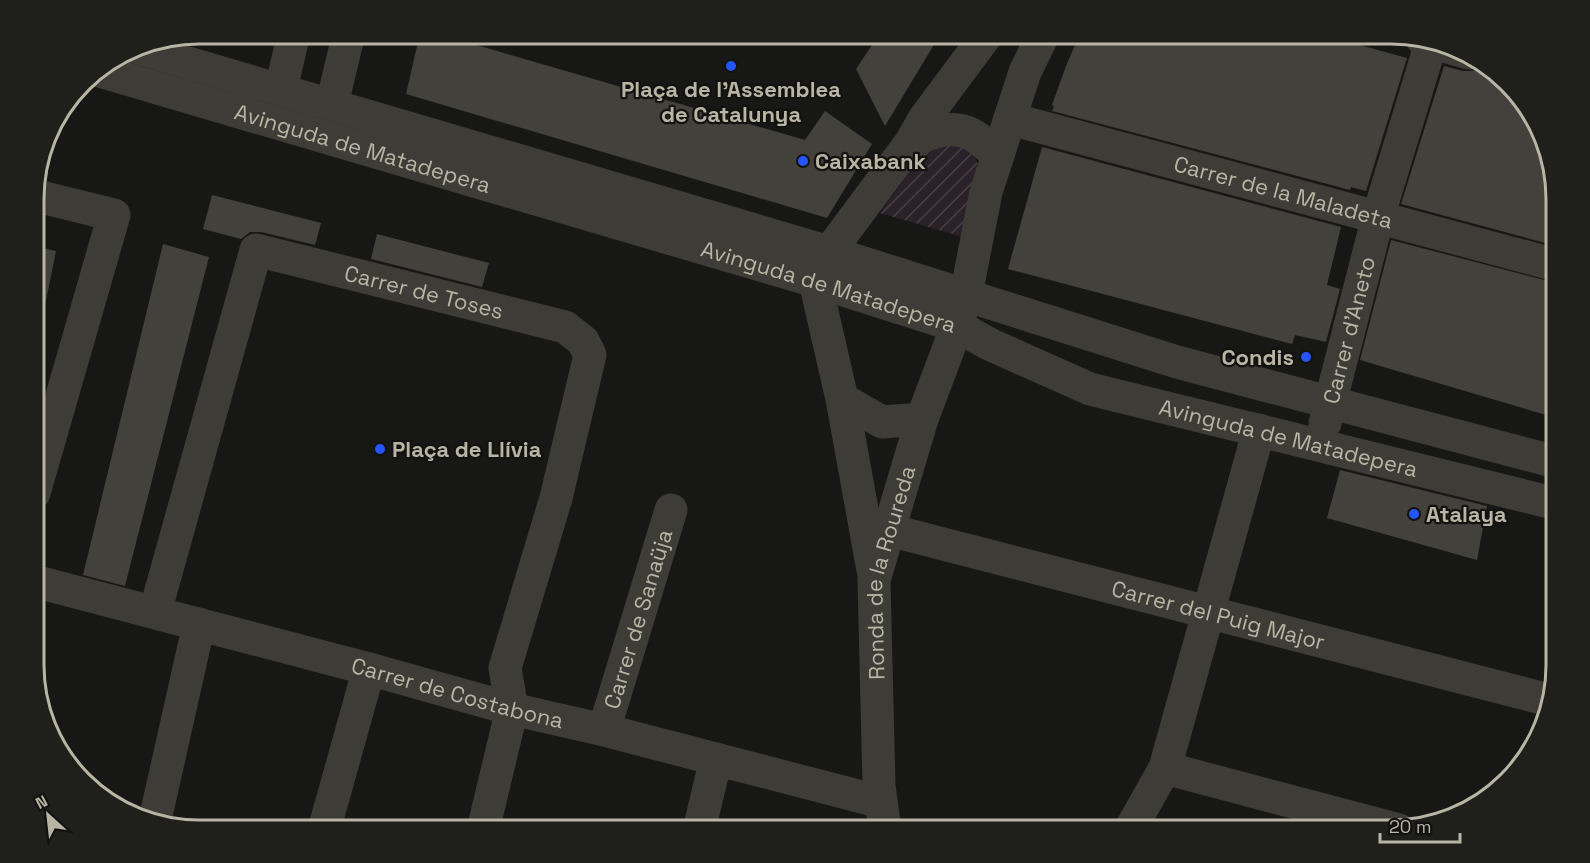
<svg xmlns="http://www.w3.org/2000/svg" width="1590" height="863" font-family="'Space Grotesk',sans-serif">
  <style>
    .garden { fill: url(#garden-furrows) }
    .building { fill: #42413c }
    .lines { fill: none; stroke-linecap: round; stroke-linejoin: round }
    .minor { stroke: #3d3c36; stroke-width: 33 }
    .poi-dot { fill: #2555ff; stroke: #121210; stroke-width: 2 }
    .labels { text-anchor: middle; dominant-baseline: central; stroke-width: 4.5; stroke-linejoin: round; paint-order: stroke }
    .poi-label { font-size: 22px; font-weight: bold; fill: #b9b5a5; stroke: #121210; text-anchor: start }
    .street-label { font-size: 22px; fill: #b9b5a5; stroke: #121210 }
    .rim { fill: none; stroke: #b9b5a5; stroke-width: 3 }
  </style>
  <defs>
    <pattern id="garden-furrows" width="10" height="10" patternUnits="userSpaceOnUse" patternTransform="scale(1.5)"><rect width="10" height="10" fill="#2b2128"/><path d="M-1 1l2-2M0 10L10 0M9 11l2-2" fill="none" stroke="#483f44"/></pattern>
  </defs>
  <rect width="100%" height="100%" fill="#171715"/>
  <!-- garden -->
  <path class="garden" d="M950,141l24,13 6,16 -17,67 -83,-24 43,-60z"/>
  <!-- building -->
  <path class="building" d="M420,33h51l-5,9 339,98 20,-29 47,33 -45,74 -421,-124z
    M880,33h61l-56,93 -29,-57z
    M1080,33h236l91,25 -41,133 -15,-4 -1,3 -298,-79 2,-5 -2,-1 14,-39z
    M1444,66l19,5h9l7,-3 9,2 41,36 27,71v69l-155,-42z
    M1042,147l299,80 -14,58 13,4 -14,53 -31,-7 -3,9 -284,-75z
    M212,195l109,28 -6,22 -54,-13h-11l-9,7 -38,-10z
    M377,234l112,29 -7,24 -111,-28z
    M1391,240l165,43v135l-196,-58z
    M163,244l46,13 -84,329 -42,-11z
    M34,246l22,5 -13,64 -9,-1z
    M1340,470l147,36 -10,54 -150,-42z"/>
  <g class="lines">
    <!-- minor -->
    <g class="minor">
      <path d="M1423,40l45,13"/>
      <path d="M134,47l695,205 348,110 379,100"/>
      <path id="s1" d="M96,70l719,211 142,45 32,18 101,45 467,115"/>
      <path d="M281,89l13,-56"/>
      <path d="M332,104l17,-71"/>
      <path id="s2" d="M1011,119l545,146"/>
      <path d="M911,142c18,-9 40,-18 60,-8 10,5 19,15 27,21"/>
      <path d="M33,195l81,20 -80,278"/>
      <path d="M842,399l40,23 40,-3"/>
      <path id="s3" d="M1325,423l53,-206 53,-174"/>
      <path id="s4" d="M889,530l660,170"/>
      <path d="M873,570l-31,-171 -27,-118 14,-29 82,-110 13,-23 64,-86"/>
      <path id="s5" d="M34,581l335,88 143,40 92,21 277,72"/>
      <path id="s6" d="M155,612l101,-362 309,77 18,14 7,14 -34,143 -51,170 7,41 -29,121"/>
      <path id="s7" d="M604,730l67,-220"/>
      <path d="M1165,768l234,62"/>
      <path d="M155,820l44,-196"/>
      <path d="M324,830l45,-161"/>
      <path d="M699,830l17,-71"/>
      <path id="s8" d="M885,830l-6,-44 -5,-206 48,-161 35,-93 9,-31 20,-103 39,-120 19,-39"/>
      <path d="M1130,830l35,-62 94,-338"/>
    </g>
  </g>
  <!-- markers -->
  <g class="poi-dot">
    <circle cx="731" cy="66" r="6"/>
    <circle cx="803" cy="161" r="6"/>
    <circle cx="1306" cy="357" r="6"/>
    <circle cx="380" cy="449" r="6"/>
    <circle cx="1414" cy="514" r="6"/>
  </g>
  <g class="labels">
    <!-- poi labels -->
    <g class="poi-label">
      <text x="731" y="89" text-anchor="middle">Plaça de l'Assemblea<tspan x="731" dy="25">de Catalunya</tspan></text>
      <text x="815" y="161">Caixabank</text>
      <text x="1294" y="357" text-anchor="end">Condis</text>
      <text x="392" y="449">Plaça de Llívia</text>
      <text x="1426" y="514">Atalaya</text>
    </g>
    <!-- street labels -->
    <g class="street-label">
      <text stroke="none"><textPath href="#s1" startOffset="278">Avinguda de Matadepera</textPath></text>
      <text stroke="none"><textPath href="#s2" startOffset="282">Carrer de la Maladeta</textPath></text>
      <text stroke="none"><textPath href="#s1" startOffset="764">Avinguda de Matadepera</textPath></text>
      <text stroke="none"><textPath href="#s6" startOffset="549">Carrer de Toses</textPath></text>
      <text stroke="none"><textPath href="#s3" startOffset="96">Carrer d'Aneto</textPath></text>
      <text stroke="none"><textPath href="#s1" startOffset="1250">Avinguda de Matadepera</textPath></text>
      <text stroke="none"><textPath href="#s8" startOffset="260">Ronda de la Roureda</textPath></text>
      <text stroke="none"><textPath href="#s4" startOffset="340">Carrer del Puig Major</textPath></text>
      <text stroke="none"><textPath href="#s7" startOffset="116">Carrer de Sanaüja</textPath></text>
      <text stroke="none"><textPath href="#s5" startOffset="438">Carrer de Costabona</textPath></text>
    </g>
  </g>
  <!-- crop -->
  <path d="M0 0H1590V863H0ZM199 44H1391A155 155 0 0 1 1546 199V665A155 155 0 0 1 1391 820H199A155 155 0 0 1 44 665V199A155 155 0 0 1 199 44Z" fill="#1f1f1c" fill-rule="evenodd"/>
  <path class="rim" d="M199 44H1391A155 155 0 0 1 1546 199V665A155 155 0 0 1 1391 820H199A155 155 0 0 1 44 665V199A155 155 0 0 1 199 44Z"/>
  <!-- north arrow -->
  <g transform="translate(48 815) rotate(333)" stroke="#121210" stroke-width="4.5" paint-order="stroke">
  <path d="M0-4.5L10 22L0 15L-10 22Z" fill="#b9b5a5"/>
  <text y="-9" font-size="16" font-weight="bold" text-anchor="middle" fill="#b9b5a5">N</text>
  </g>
  <!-- scale -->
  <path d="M1380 833v9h80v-9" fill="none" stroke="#b9b5a5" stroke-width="3"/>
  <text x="1389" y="833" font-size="18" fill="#b9b5a5" stroke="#121210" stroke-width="4.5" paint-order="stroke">20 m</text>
</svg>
